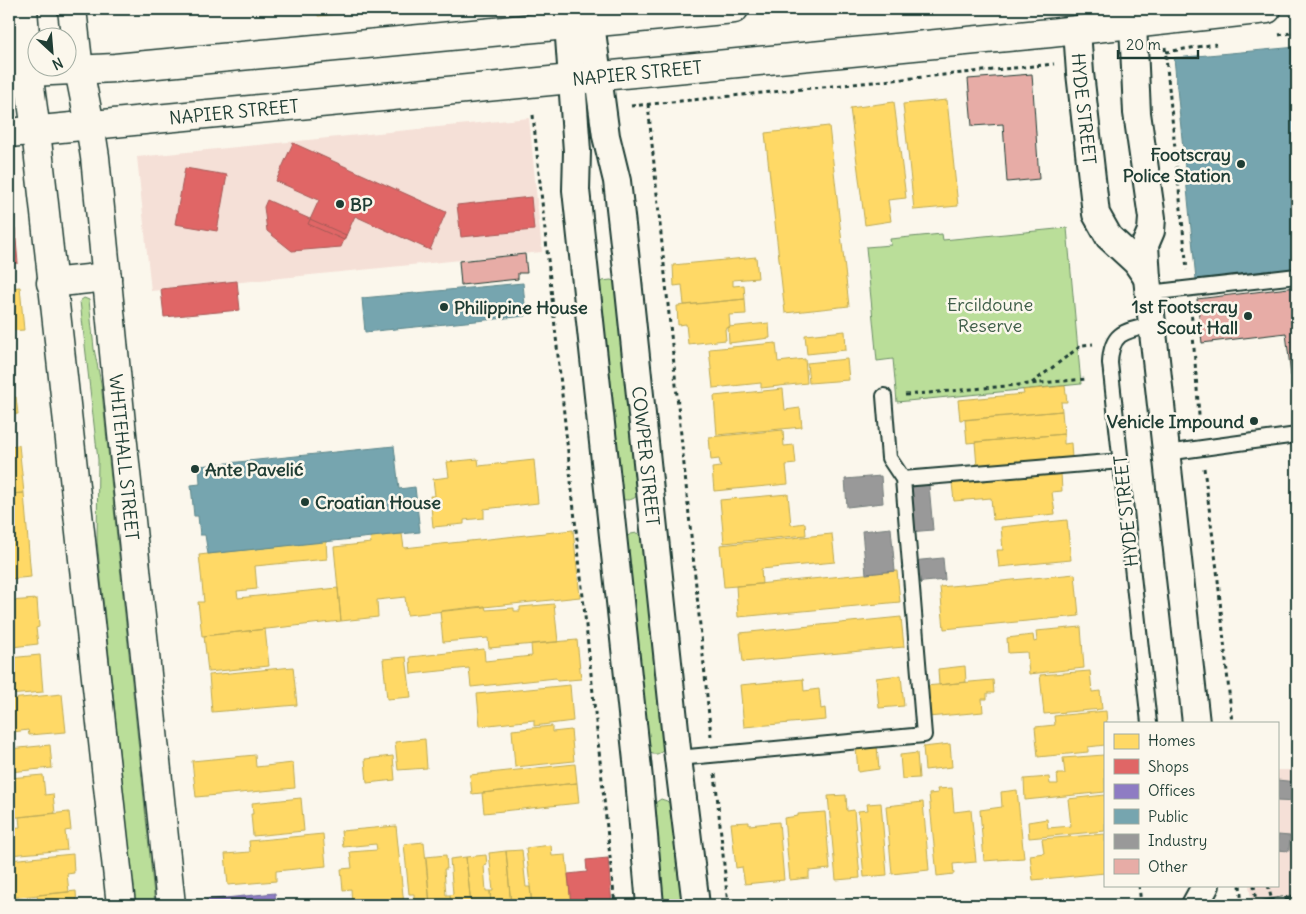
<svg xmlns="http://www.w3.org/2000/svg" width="1306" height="914" font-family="Delius,sans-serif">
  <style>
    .built { fill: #f5e0d7 }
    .green { fill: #bade99; stroke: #6c8e66 }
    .homes { fill: #ffd966; stroke: #bcaa57 }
    .shops { fill: #e06666; stroke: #a65a57 }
    .offices { fill: #8e7cc3; stroke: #6d6998 }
    .public { fill: #76a5af; stroke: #5c868a }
    .industry { fill: #999; stroke: #747d7b }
    .building { fill: #e7aca6; stroke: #1f3d34 }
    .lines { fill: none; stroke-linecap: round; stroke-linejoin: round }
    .service-casing { stroke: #1f3d34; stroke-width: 18 }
    .minor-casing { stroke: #1f3d34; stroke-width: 30 }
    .secondary-casing { stroke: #1f3d34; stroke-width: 31 }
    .primary-casing { stroke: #1f3d34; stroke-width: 31 }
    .path { stroke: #1f3d34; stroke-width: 3; stroke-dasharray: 4 4; stroke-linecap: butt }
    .service { stroke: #fbf7ec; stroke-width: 14 }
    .minor { stroke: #fbf7ec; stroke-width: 26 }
    .secondary { stroke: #fbf7ec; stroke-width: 28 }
    .primary { stroke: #fbf7ec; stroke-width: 28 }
    .rail-casing { stroke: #1f3d34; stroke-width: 5.5 }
    .rail { stroke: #fbf7ec; stroke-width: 4; stroke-dasharray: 11; stroke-linecap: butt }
    .path-bridge { stroke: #1f3d34; stroke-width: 3; stroke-dasharray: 4 4; stroke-linecap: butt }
    .poi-dot { fill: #1f3d34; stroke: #fbf7ec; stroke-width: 2 }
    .labels { text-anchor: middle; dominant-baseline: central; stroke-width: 5; stroke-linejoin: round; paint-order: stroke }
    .street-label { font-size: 18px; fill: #1f3d34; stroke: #fbf7ec }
    .poi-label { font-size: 18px; font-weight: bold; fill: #1f3d34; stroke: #fbf7ec; text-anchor: start }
    .park-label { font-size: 18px; fill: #3e5d48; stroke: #fbf7ec }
  </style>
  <rect width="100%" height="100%" fill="#fbf7ec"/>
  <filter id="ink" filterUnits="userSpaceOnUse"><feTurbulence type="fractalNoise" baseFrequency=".02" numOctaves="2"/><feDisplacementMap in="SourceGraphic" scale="10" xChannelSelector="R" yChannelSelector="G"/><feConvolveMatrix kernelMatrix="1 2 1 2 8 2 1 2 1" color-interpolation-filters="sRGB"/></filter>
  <g filter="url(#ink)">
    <!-- built -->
    <path class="built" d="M529,118l13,134 -391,39 -14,-134z
      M1277,770h20v135h-45l-3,-20h28z"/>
    <!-- green -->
    <path class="green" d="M1067,228l14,156 -184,18 -4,-43 -16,2 -11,-114 25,-2 -1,-6 52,-5 1,6z
      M611,280l5,2 23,212c-6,6 -10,7 -18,5l-23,-213 4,-5z
      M84,298l5,2 5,49 7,34 54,522h-20l-38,-364 1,-81 -18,-159z
      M637,533l6,4 23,211c-7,7 -13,9 -21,1l-19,-212 5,-3z
      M661,799l6,2 5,5 13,99h-25l-8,-96 3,-6z"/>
    <!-- homes -->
    <path class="homes" d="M317,9h62v1l-61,6z
      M947,100l11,106 -44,4 -11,-106z
      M894,102l12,96 -18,2 3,21 -26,4 -15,-117z
      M829,126l20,180 -64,7 -20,-180z
      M756,257l2,21 -25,2v6l11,-1 1,14 -61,6 -2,-20 -8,1 -1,-21z
      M20,287l4,43 -15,1v-43z
      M745,299l1,15 -17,1 1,12 -5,2 1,11 -38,4 -2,-20 -8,1 -1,-19z
      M769,323l1,15 -41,5 -1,-16z
      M845,331l1,19 -39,4 -2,-19z
      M776,343l2,19 27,-3 2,24 -46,5v-5l-48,5 -4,-39z
      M9,355h1l2,21h-3z
      M847,359l2,21 -40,3 -2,-20z
      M9,376l3,22 4,-1 2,17 -9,1z
      M1065,386l2,16h-6l1,9 -102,9 -2,-20 66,-6 -1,-4z
      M783,389l2,21 15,-2 2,19 -85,8 -3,-39z
      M1062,411l2,23 -97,9 -2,-23z
      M783,430l1,16 10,-1 2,19 -10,1 2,19 -74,7 -2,-23 9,-1 -2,-8 -8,1 -2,-23z
      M1064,434v10l7,-1 1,15 -95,9 -2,-25z
      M19,445l5,48 -15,1v-48z
      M478,459l1,7 55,-6 4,43 -54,6v9l-20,2v4l-31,3 -3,-31h5l-2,-17 16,-2 -2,-15z
      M1061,473l1,18 -10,1 3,22 -62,6 -2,-22 -37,3 -2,-18z
      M24,493l7,84 -22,2 1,-85z
      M788,494l3,31 14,-2 1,12 -82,8 -4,-43z
      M1067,520l4,40 -72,7 -2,-17h6l-2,-23z
      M573,530l7,67 -173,18 -2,-18 -28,3 1,17 -37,4 -7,-74 37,-4 -1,-6 32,-3 2,14z
      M832,534l3,28 -74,7 1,15 -38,3 -4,-42z
      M326,541l1,18 -72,7 2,23 -20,2 1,7 100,-10 3,33 -139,15 -4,-34h6l-5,-47z
      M897,571l3,31 -162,15 -2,-31z
      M1075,574l4,42 -135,13 -4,-42z
      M37,599l2,28 -3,1 2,16 -26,3v-4l-3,1v-43z
      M554,604l4,38 -69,6 -1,-10 -45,4 -3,-31 45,-5 1,4 28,-2v3h6v-4z
      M901,617l3,30 -161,15 -3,-29z
      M1081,627l3,41 -55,6 -2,-22 -19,1 -1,-15 26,-3 1,7 3,-1 -1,-10z
      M265,629l4,37 -61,6 -4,-36z
      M577,640l4,39 -24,2 -1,-3 -85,9 -2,-19 -58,6 -1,-17 74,-8 1,12 47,-5 -1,-12z
      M40,655l3,37 -34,3v-37z
      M406,657l5,40 -24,2 -4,-40z
      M965,666l1,16 -27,3 -1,-16z
      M293,667l4,38 -85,7 -3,-37z
      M1090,671l2,21 8,-1 2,18 -58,5 -4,-39z
      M901,675l3,31 -25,2 -3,-30z
      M803,679l1,12 15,-2 2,20 4,-1 1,12 -82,7 -4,-42z
      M993,680l1,13h-7v6h-5l1,13 -55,5 -3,-31z
      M570,685l3,36 -39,5v-6l-54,6 -3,-32z
      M62,694l4,38 -37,3 -1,-5 -15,2 -3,-33z
      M1106,711l1,12h-2v22l-17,2v5l-50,5 -3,-30 20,-2 -1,-9z
      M552,726v6l19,-2 3,31 -59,6 -3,-37z
      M425,739l2,29 -29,2 -3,-28z
      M950,744l2,23 -27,3 -2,-23z
      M50,745l2,23 -43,4v-23z
      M877,746l2,23 -21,3 -2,-24z
      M917,753l2,25 -17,1 -2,-24z
      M255,755l1,12 37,-4 2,25 -99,9 -4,-36z
      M1104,755l1,37 -80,8 -1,-21 25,-2 1,7h8l-1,-10h8l-2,-16z
      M393,756l2,24 -28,3 -2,-24z
      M575,764l2,19 -105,11 -2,-19z
      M43,775l2,20 8,-1 2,19 -46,5v-40z
      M577,783l2,20 -95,10 -2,-20z
      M952,788l2,24 17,-2 5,52 -23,2 1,10 -17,2 -8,-82 9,-1 -1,-4z
      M1017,790l7,68 -40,3 -4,-51 22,-3 -1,-15z
      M846,795l1,16 7,-1 6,68 -24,2 -8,-84z
      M1105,795v36l-76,7 -1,-16 19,-3 1,9 23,-2 -3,-27z
      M301,798l3,33 -51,5 -2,-22h2l-1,-11z
      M923,802l6,68 -37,4 -6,-68z
      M881,803l6,72 -23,2 -6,-66 10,-1 -1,-6z
      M69,812l2,18 -6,1 2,19 -58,5v-37l1,10 10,-1 -1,-10z
      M825,812l5,57 -21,2v7l-19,2 -6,-62 14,-2v-2z
      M749,822v3l30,-3 5,58 -39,4 -3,-17 -6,1 -5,-45z
      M396,826l8,79h-52l-1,-16 -8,1 -2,-21 11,-1 -2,-16 27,-2 -1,-6 -33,3 -2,-16z
      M323,834l3,32 -50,5v10l-48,4 -3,-31 25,-2 -1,-11z
      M1105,834v39l-72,7 -3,-25 14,-2 -2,-14z
      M424,842l6,63h-20v-6l4,-1v-4h-5l-5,-50z
      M551,845l1,11 14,-1 5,50h-39l-6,-57z
      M522,850l4,37h4l2,18h-21l-5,-54z
      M506,851l5,54h-20l-1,-14h3l-4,-38z
      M73,854l1,19 -7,1 2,18 -60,6v-38z
      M446,855l1,14h-3l2,26h4l1,10h-21l-4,-48z
      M486,855l1,10 -3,1 2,25h4l1,14h-20l-5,-48z
      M466,857l5,48h-20l-1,-10 3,-1 -3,-35z
      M76,891l1,14h-68v-2l29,-3 -1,-5z"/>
    <!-- shops -->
    <path class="shops" d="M293,143l153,69 -16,38 -75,-34 -11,24 -36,-16 11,-24 -43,-19z
      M185,168l42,7 -10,56 -42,-7z
      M531,197l3,33 -73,7 -4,-32z
      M267,200l79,35 -5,12 -49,4 -25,-20 -3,-24z
      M9,226v2h6l3,35 -9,1z
      M237,281l3,29 -76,7 -3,-28z
      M608,858l4,47h-41l-3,-31 19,-2 -1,-12z"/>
    <!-- offices -->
    <path class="offices" d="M275,893l1,12h-70l-1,-5z"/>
    <!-- public -->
    <path class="public" d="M1297,47v223l-101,9 -22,-221z
      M523,283l3,33 -161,16 -3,-34z
      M394,446l5,43 16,-2 5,45 -212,22 -3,-19h-5l-2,-19h-4l-3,-31 9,-1 -1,-18z"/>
    <!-- industry -->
    <path class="industry" d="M881,476l2,27 -36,4 -2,-28z
      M929,485l4,45 -24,2 -4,-44z
      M891,528l4,43 -29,3 -4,-43z
      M943,558l2,22 -32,3 -2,-22z
      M1277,780l20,2v20l-20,-1z
      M1278,835l12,1 -1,15 -12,-1z"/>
    <!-- building -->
    <path class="building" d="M1032,74l7,105 -32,3 -4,-58 -31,2 -4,-47z
      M525,254l2,19h-9v6l-57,6 -2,-24z
      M1297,287v88l-6,1 -5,-43 -84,10 -5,-44z"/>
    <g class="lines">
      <!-- service casing -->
      <g class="service-casing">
        <path id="service" d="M1149,293l148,-17
          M1166,453l131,-18
          M903,479l218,-18
          M1149,723l-39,-360c1,-31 15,-32 42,-38
          M678,758l246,-23 -21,-256 -14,-21 -5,-62"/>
      </g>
      <!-- minor casing -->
      <g class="minor-casing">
        <g id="minor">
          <path d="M567,9l10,142 -1,39 63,589 11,126"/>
          <path id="s1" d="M589,9l17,127 11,45 8,71 53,506 18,147"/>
          <path d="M1133,24l4,89 15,105 -1,13 -6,14 2,33 49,445"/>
          <path id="s2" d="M1077,30l3,43 16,141 13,23 27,25 11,16"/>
          <path d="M1195,905l11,-20"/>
        </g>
      </g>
      <!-- secondary casing -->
      <g class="secondary-casing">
        <g id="secondary">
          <path d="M23,9l5,63"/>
          <path d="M72,9l7,61"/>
          <path id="s3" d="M90,125l5,32 27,277 49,471"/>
          <path d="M36,131l85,774"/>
          <path d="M51,283l56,-6"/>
        </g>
      </g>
      <!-- primary casing -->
      <g class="primary-casing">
        <g id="primary">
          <path d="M79,70l11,55"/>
          <path d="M28,72l8,59"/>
          <path d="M9,73l106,-5 619,-59"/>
          <path id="s4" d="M9,133l1041,-100 217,-24"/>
        </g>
      </g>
      <!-- path -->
      <path class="path" d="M1279,35l18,-3
        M1165,47l22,223
        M1166,52l50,-8
        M648,104l63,632
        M631,106l423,-42
        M533,115l82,790
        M1191,308l9,121
        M1032,383l50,-38 11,-1
        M905,395l181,-16
        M1204,468l13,102 15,153
        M715,774l13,131
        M1139,885l2,20
        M1240,885l2,20"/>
      <!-- service -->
      <use href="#service" class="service"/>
      <!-- minor -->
      <use href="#minor" class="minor"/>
      <!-- secondary -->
      <use href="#secondary" class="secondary"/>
      <!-- primary -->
      <use href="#primary" class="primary"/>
      <!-- rail casing -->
      <g class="rail-casing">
        <path id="rail" d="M1252,904l45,-7"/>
      </g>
      <!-- rail -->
      <use href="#rail" class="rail"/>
      <!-- path-bridge -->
      <path class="path-bridge" d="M1254,885l2,20
        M1268,885l5,20"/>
    </g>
  </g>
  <!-- markers -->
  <g class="poi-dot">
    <circle cx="1241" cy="164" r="5"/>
    <circle cx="340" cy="204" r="5"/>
    <circle cx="444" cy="307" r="5"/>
    <circle cx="1248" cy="316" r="5"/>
    <circle cx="1254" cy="421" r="5"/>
    <circle cx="195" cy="469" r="5"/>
    <circle cx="305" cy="502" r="5"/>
  </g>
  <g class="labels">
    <!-- street labels -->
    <g class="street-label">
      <text stroke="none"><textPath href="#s4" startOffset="631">NAPIER STREET</textPath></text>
      <text stroke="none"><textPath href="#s2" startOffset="79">HYDE STREET</textPath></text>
      <text stroke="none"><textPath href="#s4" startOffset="226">NAPIER STREET</textPath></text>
      <text stroke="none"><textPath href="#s1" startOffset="451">COWPER STREET</textPath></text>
      <text stroke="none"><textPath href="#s3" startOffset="334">WHITEHALL STREET</textPath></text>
      <text transform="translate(1126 511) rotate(-96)">HYDE STREET</text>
    </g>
    <!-- poi labels -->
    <g class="poi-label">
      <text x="1231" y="154" text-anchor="end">Footscray<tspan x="1231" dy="21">Police Station</tspan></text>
      <text x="350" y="204">BP</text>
      <text x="1238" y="306" text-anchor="end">1st Footscray<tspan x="1238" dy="21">Scout Hall</tspan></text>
      <text x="454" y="307">Philippine House</text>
      <text x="1244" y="421" text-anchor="end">Vehicle Impound</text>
      <text x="205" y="469">Ante Pavelić</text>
      <text x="315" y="502">Croatian House</text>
    </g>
    <!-- park labels -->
    <g class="park-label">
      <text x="990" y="304">Ercildoune<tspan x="990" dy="21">Reserve</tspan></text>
    </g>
  </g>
  <!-- margin -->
  <rect width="1306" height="914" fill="none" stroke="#fbf7ec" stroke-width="30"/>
  <rect x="15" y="15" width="1276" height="884" fill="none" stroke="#1f3d34" stroke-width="2" filter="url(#ink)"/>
  <!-- legend -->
  <rect x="1104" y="722" width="175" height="165" fill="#fbf7ec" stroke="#a3ada2"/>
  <rect x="1114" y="734" width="25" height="15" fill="#ffd966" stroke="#a3ada2"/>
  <text x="1148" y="746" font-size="15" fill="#1f3d34">Homes</text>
  <rect x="1114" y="759" width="25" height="15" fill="#e06666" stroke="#a3ada2"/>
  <text x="1148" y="772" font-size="15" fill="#1f3d34">Shops</text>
  <rect x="1114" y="784" width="25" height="15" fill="#8e7cc3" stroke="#a3ada2"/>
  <text x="1148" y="796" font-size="15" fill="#1f3d34">Offices</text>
  <rect x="1114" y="809" width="25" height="15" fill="#76a5af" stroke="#a3ada2"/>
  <text x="1148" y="822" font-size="15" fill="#1f3d34">Public</text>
  <rect x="1114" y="834" width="25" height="15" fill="#999999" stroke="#a3ada2"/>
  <text x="1148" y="846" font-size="15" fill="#1f3d34">Industry</text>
  <rect x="1114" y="859" width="25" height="15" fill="#e7aca6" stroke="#a3ada2"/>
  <text x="1148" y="872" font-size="15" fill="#1f3d34">Other</text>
  <!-- north arrow -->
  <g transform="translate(52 52) rotate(154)"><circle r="24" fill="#fbf7ec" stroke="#a3ada2"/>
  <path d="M0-4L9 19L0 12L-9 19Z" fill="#1f3d34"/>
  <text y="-8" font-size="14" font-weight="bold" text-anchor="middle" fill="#1f3d34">N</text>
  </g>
  <!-- scale -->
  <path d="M1118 50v8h80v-8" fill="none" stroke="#1f3d34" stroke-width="2.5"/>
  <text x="1126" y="50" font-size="15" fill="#1f3d34" stroke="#fbf7ec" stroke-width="4" paint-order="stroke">20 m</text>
</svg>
